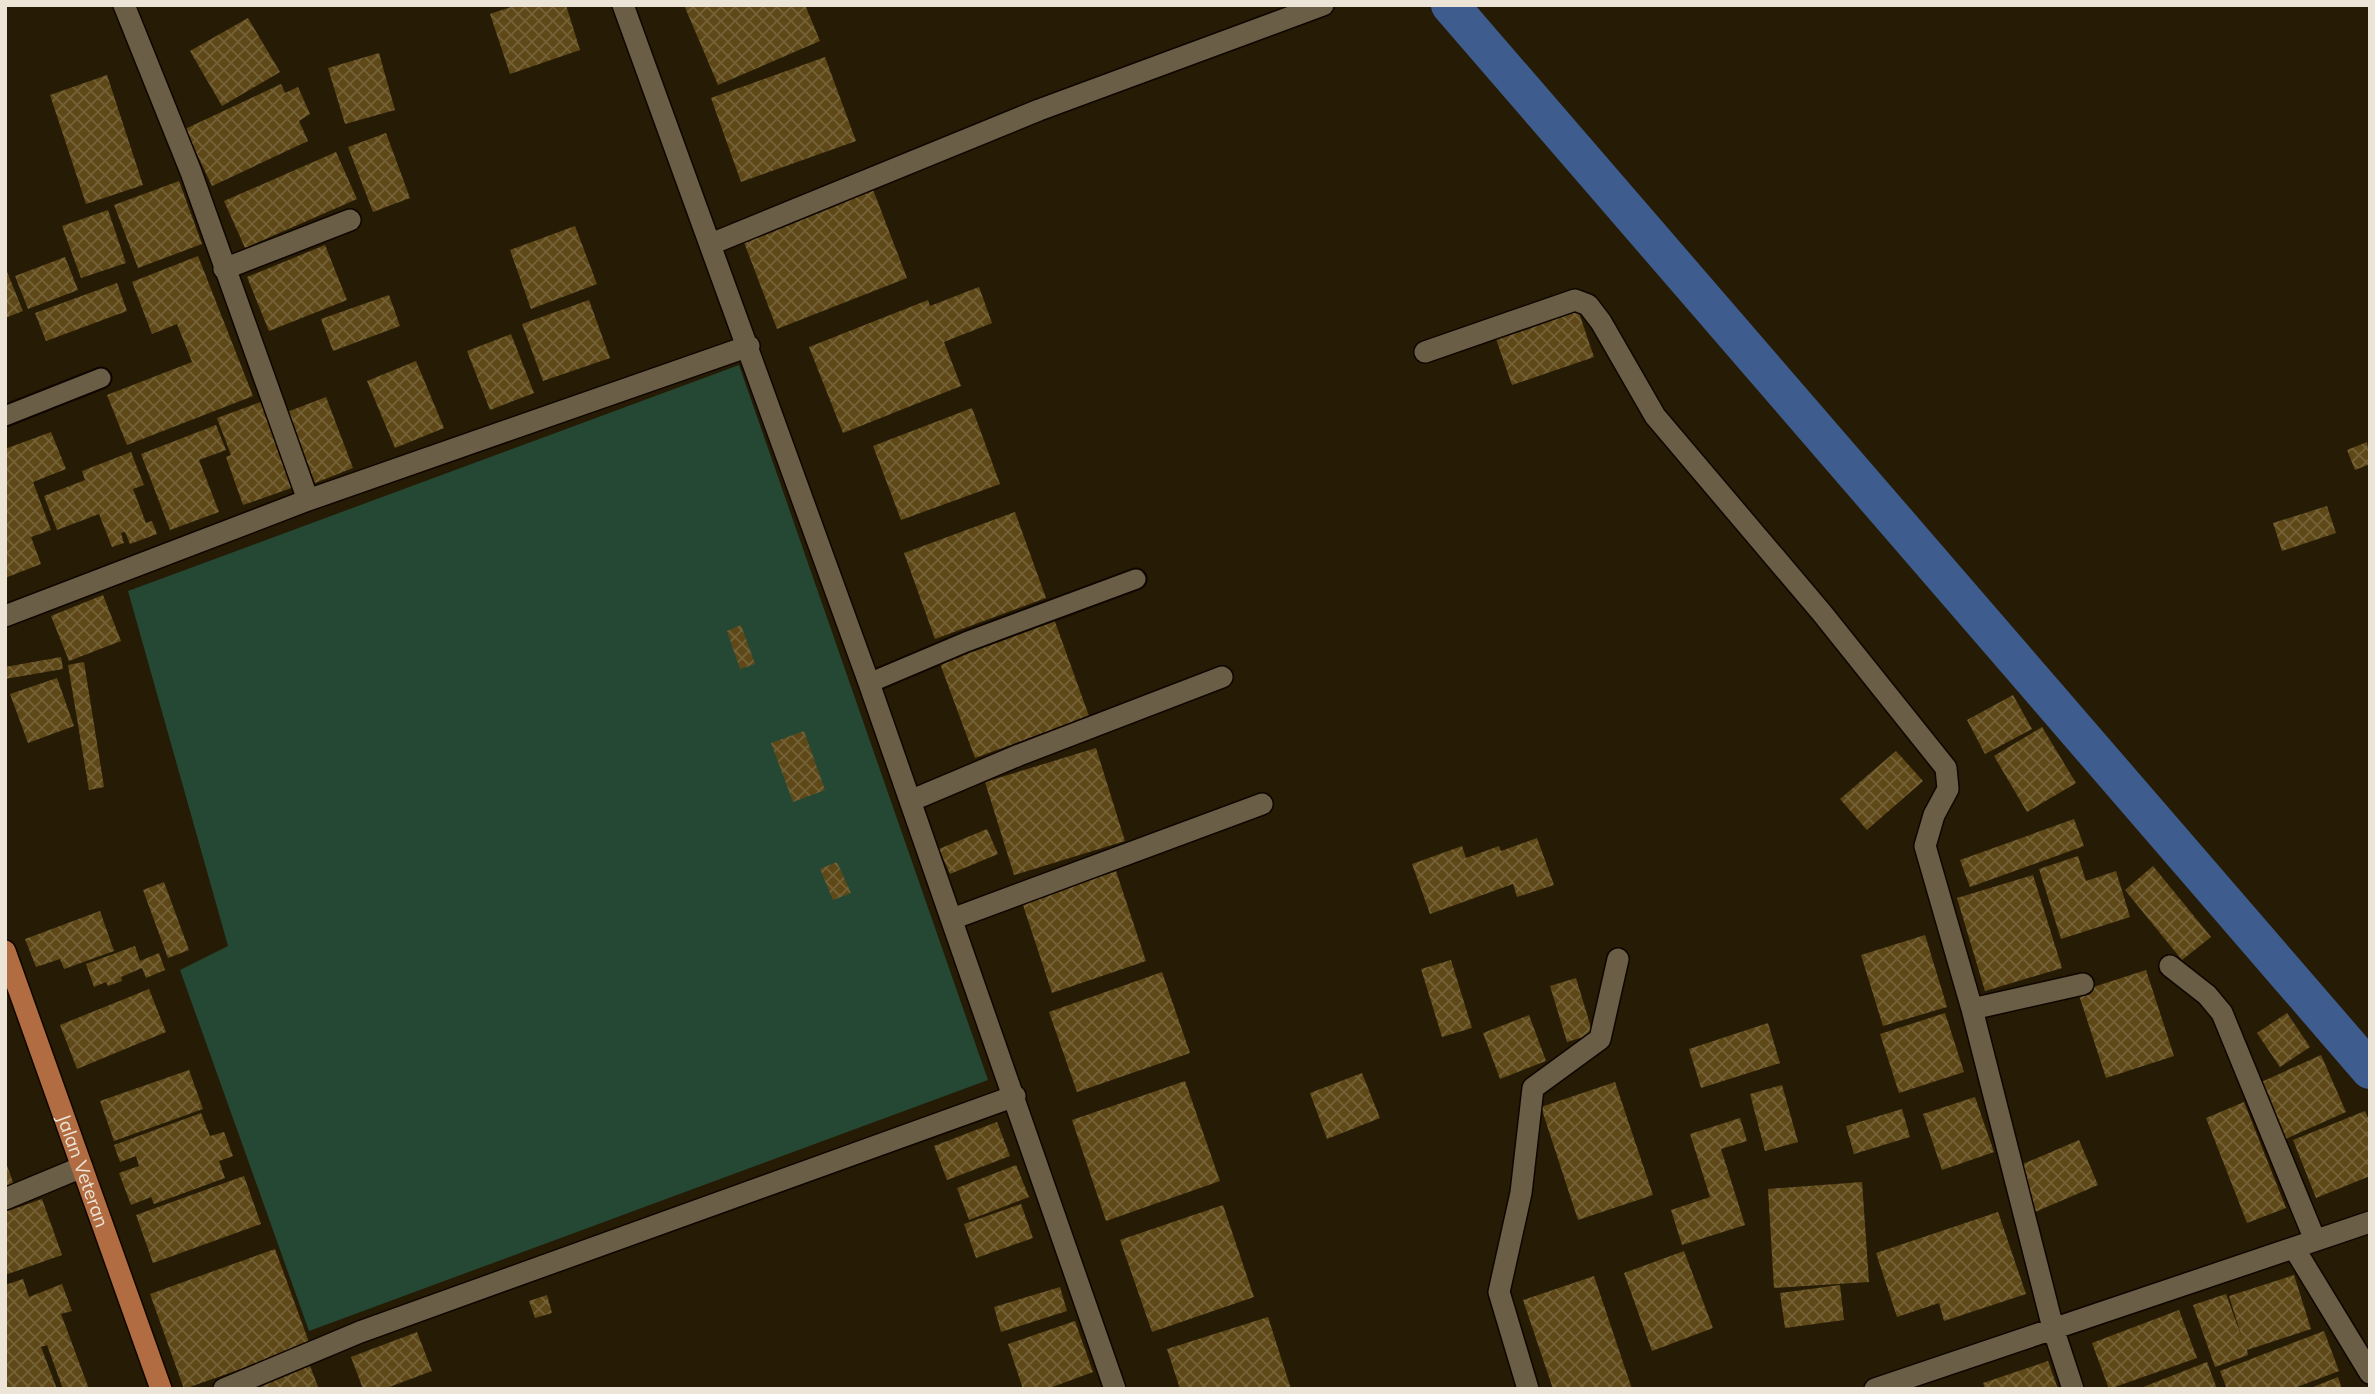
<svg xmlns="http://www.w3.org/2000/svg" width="2375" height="1394" font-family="Mulish,sans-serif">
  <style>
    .grass { fill: #244833 }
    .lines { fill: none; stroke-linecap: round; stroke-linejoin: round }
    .canal { stroke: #3e5d8e; stroke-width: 38 }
    .building { fill: url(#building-cross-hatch) }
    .service-casing { stroke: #0f0600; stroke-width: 23 }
    .minor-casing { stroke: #0f0600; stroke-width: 24 }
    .primary-casing { stroke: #0f0600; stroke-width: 24 }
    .service { stroke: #6b5e46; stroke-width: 19 }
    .minor { stroke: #6b5e46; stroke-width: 21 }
    .primary { stroke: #b26c41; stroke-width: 21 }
    .labels { text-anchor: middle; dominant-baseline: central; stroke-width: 6; stroke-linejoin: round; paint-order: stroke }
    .street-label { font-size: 19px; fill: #ece5d7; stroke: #1d1200 }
  </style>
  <defs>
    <pattern id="building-cross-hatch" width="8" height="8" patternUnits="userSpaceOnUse" patternTransform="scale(1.75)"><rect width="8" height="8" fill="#5e4818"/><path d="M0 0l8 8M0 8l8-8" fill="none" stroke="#756239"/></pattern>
  </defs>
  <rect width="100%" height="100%" fill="#261b04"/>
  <!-- grass -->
  <path class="grass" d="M739,365l249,715 -679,251 -129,-361 48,-24 -100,-355z"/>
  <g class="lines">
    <!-- canal -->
    <path class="canal" d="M1450,5l920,1065"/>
  </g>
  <!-- building -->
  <path class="building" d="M517,5h49l14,45 -70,24 -20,-60z
    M684,5h121l15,36 -102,44z
    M248,18l32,54 -58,34 -32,-55z
    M379,53l16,57 -50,14 -17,-56z
    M825,57l31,84 -115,41 -30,-84z
    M107,75l36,110 -57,19 -36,-109z
    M281,84l4,9 13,-6 12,27 -11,7 9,20 -96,45 -27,-57z
    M386,133l24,65 -37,14 -25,-65z
    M336,152l21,47 -112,49 -21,-47z
    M179,181l23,63 -64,24 -24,-63z
    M872,187l35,91 -130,51 -35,-92z
    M108,210l18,53 -45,15 -19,-52z
    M575,226l22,58 -66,25 -21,-59z
    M325,245l22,55 -78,31 -22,-54z
    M198,256l55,140 -126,49 -20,-50 85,-33 -15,-38 -25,10 -20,-52z
    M65,257l13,33 -50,19 -13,-33z
    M5,267l18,44 -18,7z
    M117,283l10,28 -81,30 -11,-28z
    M979,287l13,36 -48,19 17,44 -118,47 -34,-86 119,-47 2,6z
    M389,295l11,31 -67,25 -12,-32z
    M589,300l21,58 -67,23 -21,-57z
    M1577,307l17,50 -82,28 -17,-49z
    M511,334l23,59 -44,17 -23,-59z
    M416,361l28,67 -49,20 -28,-67z
    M326,397l27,71 -38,15 -28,-71z
    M266,400l31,86 -54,19 -17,-48 5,-2 -14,-37z
    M972,408l28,76 -99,36 -28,-74z
    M216,425l10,25 -27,10 20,52 -49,18 -29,-76z
    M51,432l15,37 -33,13 18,48 -20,7 10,27 -36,14v-129z
    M2367,442l3,22 -15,6 -8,-20z
    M131,452l13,33 -11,4 13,34 6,-2 5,13 -27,10 -5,-12 -4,1 3,10 -12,4 -13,-33 -42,16 -13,-34 41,-16 -3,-9z
    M2327,506l9,27 -54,18 -9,-28z
    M1015,512l31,86 -111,41 -31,-86z
    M103,595l18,46 -52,20 -18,-45z
    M1054,619l35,97 -114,42 -36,-97z
    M741,625l14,39 -15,5 -13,-38z
    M61,657l2,12 -58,10v-12z
    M84,662l20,125 -15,3 -21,-125z
    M57,678l17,48 -46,17 -18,-49z
    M2013,695l19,34 -47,25 -18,-34z
    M2042,727l34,56 -49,29 -33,-56z
    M804,731l21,59 -32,12 -22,-59z
    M1096,748l29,93 -111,34 -29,-93z
    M1896,751l27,30 -56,49 -27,-31z
    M2074,819l10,27 -114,41 -10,-27z
    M987,829l11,25 -48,20 -11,-25z
    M1537,838l17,47 -37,12 -4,-13 -83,30 -18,-50 50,-18 4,12 33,-12 2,5z
    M2078,856l8,25 30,-10 14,46 -69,22 -22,-70z
    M837,862l14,31 -18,7 -13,-31z
    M2153,866l58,71 -29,23 -57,-70z
    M1116,871l30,90 -94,32 -30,-91z
    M2033,875l29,93 -77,23 -28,-93z
    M164,882l25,68 -21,8 -25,-68z
    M100,911l14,40 -50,18 -4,-10 -24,8 -11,-28z
    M1925,935l22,72 -64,19 -22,-71z
    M135,946l5,15 19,-8 6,17 -19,8 -4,-10 -21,9 1,4 -14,5 -2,-4 -12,5 -8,-23z
    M1451,960l21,68 -30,9 -21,-68z
    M2146,970l28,86 -68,22 -28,-86z
    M1162,972l28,81 -113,39 -28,-80z
    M1576,978l17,56 -26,8 -17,-56z
    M149,989l17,43 -89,37 -17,-44z
    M1945,1013l19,59 -65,21 -19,-59z
    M2287,1013l23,34 -30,20 -23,-34z
    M1529,1015l17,46 -46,18 -17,-46z
    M1768,1023l12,40 -79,25 -12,-39z
    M2321,1055l25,57 -65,29 -24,-57z
    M189,1070l14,39 -89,32 -14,-40z
    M1362,1073l18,45 -53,21 -17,-46z
    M1185,1081l35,100 -114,40 -34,-101z
    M1615,1082l38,113 -75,25 -37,-113z
    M1782,1085l16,57 -33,9 -15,-57z
    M1975,1097l19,55 -52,18 -19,-56z
    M2244,1102l42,106 -39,15 -41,-105z
    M1902,1109l8,28 -56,17 -8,-28z
    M2365,1111l5,11v54l-54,22 -23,-58z
    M201,1113l9,23 14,-4 9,24 -14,5 6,17 -71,26 -3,-7 -20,8 -12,-32 20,-7 -3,-10 -16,6 -6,-17z
    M1740,1118l7,23 -26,8 24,76 -63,20 -11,-35 39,-13 -20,-63z
    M997,1122l13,34 -63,24 -13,-34z
    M2079,1140l19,45 -63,27 -19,-45z
    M5,1160l9,25 -9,3z
    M1016,1165l13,32 -60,23 -12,-32z
    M244,1176l17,48 -108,39 -17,-48z
    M1862,1182l7,100 -95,6 -6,-99z
    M42,1199l20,56 -57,20v-63z
    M1021,1204l12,34 -57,20 -12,-34z
    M1223,1205l31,92 -102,35 -32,-92z
    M1998,1212l28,82 -82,27 -5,-18 -42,14 -21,-64z
    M275,1249l35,96 -126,44 -34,-95z
    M1684,1251l29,77 -61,23 -28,-78z
    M2294,1275l17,54 -64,21 1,5 -33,12 -22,-62 33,-11 16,44 -13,-42z
    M1594,1276l38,113h-79l-30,-89z
    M23,1279l6,18 33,-13 10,27 -11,3 28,75h-26l-16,-44 -6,2 16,42h-52v-104z
    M1840,1285l4,35 -59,8 -5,-35z
    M1060,1287l7,24 -66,21 -7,-25z
    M547,1295l5,18 -17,5 -6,-17z
    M2179,1310l18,48 -88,31 -17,-46z
    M1268,1317l23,72h-111l-13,-40z
    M1075,1321l18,51 -46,17h-24l-15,-45z
    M2324,1331l15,40 -47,18h-65l-7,-18z
    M417,1332l15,39 -48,18h-21l-12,-32z
    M2048,1361l10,28h-73l-2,-6z
    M2207,1362l10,27h-79z
    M310,1366l9,23h-67z
    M2338,1377l4,12h-34z"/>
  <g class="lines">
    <!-- service casing -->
    <g class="service-casing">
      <path id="service" d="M5,416l96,-38
        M869,683l97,-41 170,-63"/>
    </g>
    <!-- minor casing -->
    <g class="minor-casing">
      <path id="minor" d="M124,5l67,167 117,328
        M623,5l246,678 246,706
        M711,244l328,-134 284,-105
        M224,269l126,-49
        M1425,352l150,-52 13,5 13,17 54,94 167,197 124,155 2,21 -14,26 -9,31 47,163 81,319 20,61
        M5,616l303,-116 441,-154
        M910,801l109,-46 203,-78
        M952,919l310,-115
        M2170,966l37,29 15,18 93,227
        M1972,1009l111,-25
        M5,1199l77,-32
        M2294,1248l76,125
        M224,1389l136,-57 655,-236
        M1528,1389l-29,-97 22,-99 12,-105 67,-49 18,-80
        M1875,1389l495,-167"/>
    </g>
    <!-- primary casing -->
    <g class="primary-casing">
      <g id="primary">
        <path id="s1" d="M5,951l156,438"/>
      </g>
    </g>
    <!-- service -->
    <use href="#service" class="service"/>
    <!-- minor -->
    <use href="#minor" class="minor"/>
    <!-- primary -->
    <use href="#primary" class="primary"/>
  </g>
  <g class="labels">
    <!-- street labels -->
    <g class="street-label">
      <text stroke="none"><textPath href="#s1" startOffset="233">Jalan Veteran</textPath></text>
    </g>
  </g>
  <!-- border -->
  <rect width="2375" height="1394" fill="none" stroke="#ece5d7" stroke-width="14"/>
</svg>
